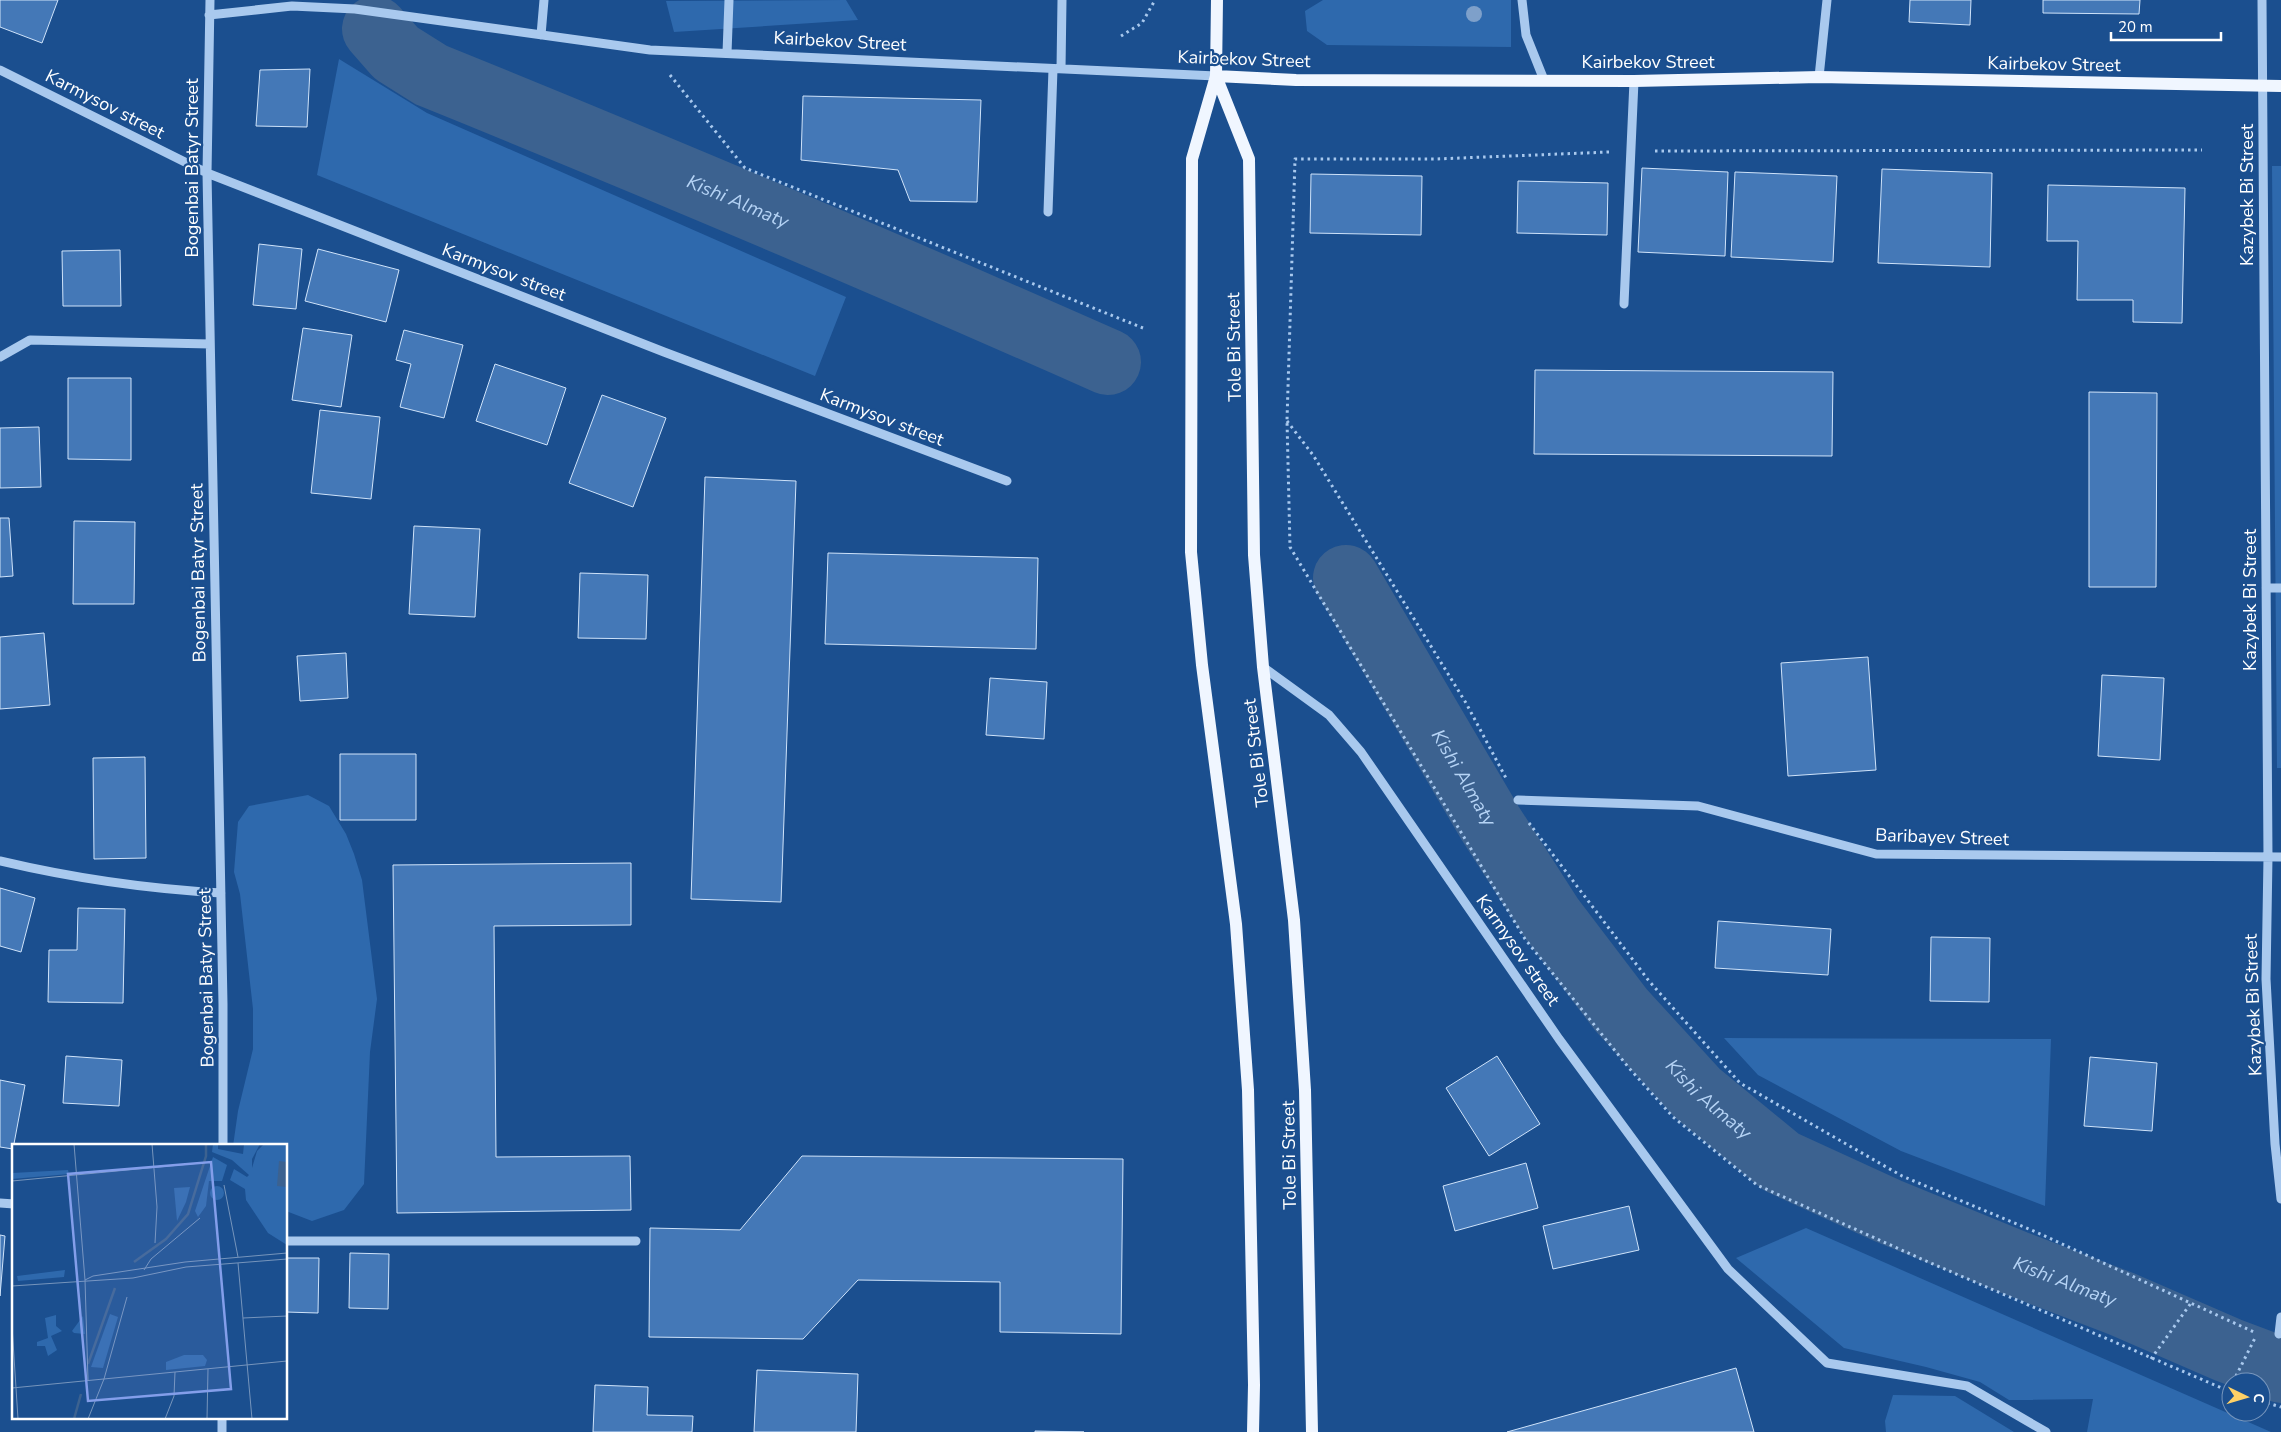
<svg xmlns="http://www.w3.org/2000/svg" width="2281" height="1432" font-family="'Nunito Sans',sans-serif">
  <style>
    .green { fill: #2e69ad }
    .lines { fill: none; stroke-linecap: round; stroke-linejoin: round }
    .river { stroke: #3c6290; stroke-width: 66 }
    .building { fill: #4478b7; stroke: #cfe3fa }
    .path { stroke: #a9c9ee; stroke-width: 3; stroke-dasharray: 2.5 4; stroke-linecap: butt }
    .minor { stroke: #a9c9ee; stroke-width: 9 }
    .major { stroke: #f0f6ff; stroke-width: 12 }
    .tree { fill: #7ea0ca }
    .labels { text-anchor: middle; dominant-baseline: central; stroke-width: 4.5; stroke-linejoin: round; paint-order: stroke }
    .street-label { font-size: 18px; fill: #fff; stroke: #1b4f8f }
    .water-label { font-size: 19px; font-style: italic; fill: #b5d3f5; stroke: #1b4f8f }
    .inset-river { fill: none; stroke: #3c6290; stroke-width: 2.5 }
    .inset-road { fill: none; stroke: #7695bc; stroke-width: 1 }
    .view { fill: #839eea; fill-opacity: 0.15; stroke: #839eea; stroke-width: 2.5 }
    .inset-edge { fill: none; stroke: #fff; stroke-width: 2.5 }
  </style>
  <rect width="100%" height="100%" fill="#1b4f8f"/>
  <!-- green -->
  <path class="green" d="M846,0l12,20 -184,12 -8,-31z
    M1323,0h188v47l-184,-2 -20,-14 -2,-20z
    M339,59l88,54 419,184 -31,79 -498,-201z
    M2272,166h9v602h-4z
    M308,795l21,11 17,28 8,20 8,26 15,119 -7,53 -6,132 -20,26 -32,11 -26,-10v-65h-53l5,-35 15,-62v-40l-13,-115 -6,-22 4,-50 11,-16z
    M1724,1038l327,1 -6,167 -144,-55 -143,-76z
    M1806,1228l465,204h-184l6,-33 -84,1 -29,-18 -54,-15 -82,-19 -108,-90z
    M1893,1395l62,1 59,36h-128l-1,-11z"/>
  <g class="lines">
    <!-- river -->
    <g class="river">
      <path id="s1" d="M375,29l21,24 35,22c228,92 453,188 677,287"/>
      <path id="s2" d="M1346,578l144,245 61,95 70,92 76,83 84,69 107,49 127,52 107,41 106,46 53,20"/>
    </g>
  </g>
  <!-- building -->
  <path class="building" d="M0,0h58l-16,43 -42,-16z
    M1910,0h61l-1,25 -61,-3z
    M2043,0h97l-1,14 -96,-1z
    M310,69l-3,58 -51,-1 4,-56z
    M803,96l178,4 -4,102 -67,-1 -12,-31 -97,-10z
    M1642,168l86,4 -3,84 -87,-4z
    M1882,169l110,4 -2,94 -112,-4z
    M1735,172l102,4 -4,86 -102,-5z
    M1311,174l111,2 -1,59 -111,-2z
    M1518,181l90,2 -1,52 -90,-2z
    M2048,185l137,3 -3,135 -49,-1v-22h-56l1,-59h-31z
    M259,244l43,5 -6,60 -43,-4z
    M318,249l81,21 -13,52 -81,-21z
    M120,250l1,56h-58l-1,-55z
    M303,328l49,7 -11,72 -49,-7z
    M404,330l59,15 -19,73 -44,-11 11,-43 -15,-4z
    M495,364l71,24 -19,57 -71,-24z
    M1535,370l298,2 -1,84 -298,-2z
    M68,378h63v82l-63,-1z
    M2089,392l68,1 -1,194h-67z
    M602,395l64,23 -33,89 -64,-24z
    M320,410l60,7 -9,82 -60,-6z
    M39,427l2,60 -41,1v-60z
    M705,477l91,4 -15,421 -90,-3z
    M0,518h9l4,58 -13,1z
    M74,521l61,1 -1,82h-61z
    M414,526l66,3 -5,88 -66,-3z
    M828,553l210,5 -2,91 -211,-5z
    M580,573l68,2 -2,64 -68,-1z
    M44,633l6,72 -50,4v-72z
    M346,653l2,45 -48,3 -3,-45z
    M1868,657l8,113 -88,6 -7,-113z
    M2102,675l62,3 -4,82 -62,-4z
    M990,678l57,4 -3,57 -58,-4z
    M340,754h76v66h-76z
    M145,757l1,101 -52,1 -1,-101z
    M631,863v62l-137,1 2,231 134,-1 1,54 -234,3 -4,-348z
    M0,888l35,10 -14,54 -21,-6z
    M78,908l47,1 -2,94 -75,-1 1,-52h28z
    M1718,921l113,8 -3,46 -113,-7z
    M1931,937l59,1 -1,64 -59,-1z
    M66,1056l56,4 -3,46 -56,-3z
    M1497,1056l43,68 -51,32 -43,-68z
    M2090,1057l67,6 -5,68 -68,-5z
    M0,1080l25,5 -12,64 -13,-2z
    M802,1156l321,3 -2,175 -121,-2v-50l-142,-2 -55,59 -154,-2 1,-109 90,2z
    M1526,1163l12,45 -83,23 -12,-45z
    M1629,1206l10,44 -86,19 -10,-43z
    M0,1235l5,1 -5,60z
    M350,1253l39,1 -1,55 -39,-1z
    M286,1258h33l-1,55 -32,-1z
    M1736,1368l18,64h-247z
    M757,1370l101,4 -2,58h-102z
    M595,1385l53,2 -1,28 46,1 -1,16h-99z
    M1035,1431l49,1h-49z"/>
  <g class="lines">
    <!-- path -->
    <path class="path" d="M1121,36l21,-13 13,-23
      M670,75l75,93 398,160
      M1655,151l547,-1
      M1609,152l-173,7h-141l-8,261 3,127 235,392 104,129 44,49 84,68 169,76 305,131
      M1287,421l26,34 153,248 41,77
      M1529,823l120,158 91,102 162,93 134,56 220,101
      M2151,1359l40,-56
      M2233,1382l22,-44
      M2228,1392l3,-6
      M2261,1401l20,6"/>
    <!-- minor -->
    <path class="minor" d="M210,0l-3,173 16,831v142
      M1522,0l4,35 18,45
      M2262,0l6,857 -2,122 9,165 6,55
      M209,15l83,-9 63,3 295,41 566,26
      M541,35l3,-35
      M727,53l2,-53
      M1061,69l1,-69
      M0,70l207,103 457,179 343,129
      M1819,77l8,-77
      M1048,212l5,-143
      M1624,304l10,-223
      M0,357l30,-17 180,4
      M2266,588h15
      M1263,667l66,48 32,37 198,287 169,230 99,94 140,23 79,46
      M1518,800l180,6 178,48 405,3
      M0,861c72,17 147,28 221,32
      M0,1203l14,1
      M286,1241h350
      M2279,1334l2,-17
      M222,1432v-14"/>
    <!-- major -->
    <path class="major" d="M1217,0l-1,76 -24,83 -1,393 11,113 34,259 12,166 6,295 -1,47
      M1216,76l33,83 5,396 9,112 31,253 11,170 7,342
      M1216,76l80,4 338,1 185,-4 462,9"/>
  </g>
  <!-- trees -->
  <circle class="tree" cx="1474" cy="14" r="8"/>
  <g class="labels">
    <!-- street labels -->
    <g class="street-label">
      <text transform="translate(840 41) rotate(3)">Kairbekov Street</text>
      <text transform="translate(1244 59) rotate(2)">Kairbekov Street</text>
      <text x="1648" y="62">Kairbekov Street</text>
      <text transform="translate(2054 64) rotate(1)">Kairbekov Street</text>
      <text transform="translate(105 104) rotate(27)">Karmysov street</text>
      <text transform="translate(192 168) rotate(-90)">Bogenbai Batyr Street</text>
      <text transform="translate(2247 195) rotate(-90)">Kazybek Bi Street</text>
      <text transform="translate(504 272) rotate(21)">Karmysov street</text>
      <text transform="translate(1234 347) rotate(-91)">Tole Bi Street</text>
      <text transform="translate(882 417) rotate(21)">Karmysov street</text>
      <text transform="translate(198 573) rotate(-91)">Bogenbai Batyr Street</text>
      <text transform="translate(2250 600) rotate(-90)">Kazybek Bi Street</text>
      <text transform="translate(1256 753) rotate(-97)">Tole Bi Street</text>
      <text transform="translate(1942 837) rotate(2)">Baribayev Street</text>
      <text transform="translate(1518 950) rotate(55)">Karmysov street</text>
      <text transform="translate(206 978) rotate(-91)">Bogenbai Batyr Street</text>
      <text transform="translate(2253 1005) rotate(-92)">Kazybek Bi Street</text>
      <text transform="translate(1289 1155) rotate(-91)">Tole Bi Street</text>
    </g>
    <!-- water labels -->
    <g class="water-label">
      <text stroke="none"><textPath href="#s1" startOffset="405">Kіshі Almaty</textPath></text>
      <text stroke="none"><textPath href="#s2" startOffset="232">Kіshі Almaty</textPath></text>
      <text stroke="none"><textPath href="#s2" startOffset="638">Kіshі Almaty</textPath></text>
      <text stroke="none"><textPath href="#s2" startOffset="1042">Kіshі Almaty</textPath></text>
    </g>
  </g>
  <!-- overview -->
  <g transform="translate(12 1144)">
    <rect width="275" height="275" fill="#1b4f8f"/>
    <path d="M201,0h5v5l25,5 1,-10h16l-8,15v9l5,-17 7,-7h23v101l-19,-12 -22,-33 -1,-11 -15,-9 4,-11 13,8 2,-2 -17,-15 -20,-8zM201,13l14,8 -5,16h-13l-3,25 -8,11 -3,-6zM56,26l1,4 -57,5v-6zM198 49a7 7 0 1 1 14 0a7 7 0 1 1-14 0ZM178,43l-4,15 -9,19 -3,-33zM53,126l-1,7 -46,4 -1,-5zM98,170l8,3 -15,51 -12,-1zM44,171v11l6,5 -11,5 6,14 -9,6 -3,-10h-8v-4l11,-4 -3,-20zM71,172l2,18 -11,-1 -2,-2zM172,211h19l4,5 -2,6 -39,4v-8z" fill="#2e69ad"/>
    <path d="M267,17l8,1v25l-10,-1z" fill="#3c6290"/>
    <path class="inset-river" d="M122,118l32,-23 22,-25 18,-58v-12M76,220l27,-76M62,275l7,-25"/>
    <path class="inset-road" d="M62,0l11,136M140,0l5,63 -2,36M0,37l189,-18M212,41l14,72M226,119l14,156M132,126l7,-11 49,-41M73,136l3,100M73,136l8,-4 92,-14 102,-9M0,142l121,-8 53,-11 101,-8M231,174l44,-2M0,182l6,93M0,244l275,-27M76,275l16,-40 23,-82M153,275l9,-23 1,-24M195,275l1,-50"/>
    <path class="view" d="M199,18l20,227 -143,12 -20,-227z"/>
    <rect width="275" height="275" class="inset-edge"/>
  </g>
  <!-- north arrow -->
  <g transform="translate(2246 1397) rotate(95)"><circle r="24" fill="#1b4f8f" stroke="#7695bc"/>
  <path d="M0-4L9 19L0 12L-9 19Z" fill="#ffd166"/>
  <text y="-8" font-size="14" font-weight="bold" text-anchor="middle" fill="#ffffff">С</text>
  </g>
  <!-- scale -->
  <path d="M2111 32v8h110v-8" fill="none" stroke="#ffffff" stroke-width="2.5"/>
  <text x="2118" y="32" font-size="15" fill="#ffffff" stroke="#1b4f8f" stroke-width="4" paint-order="stroke">20 m</text>
</svg>
